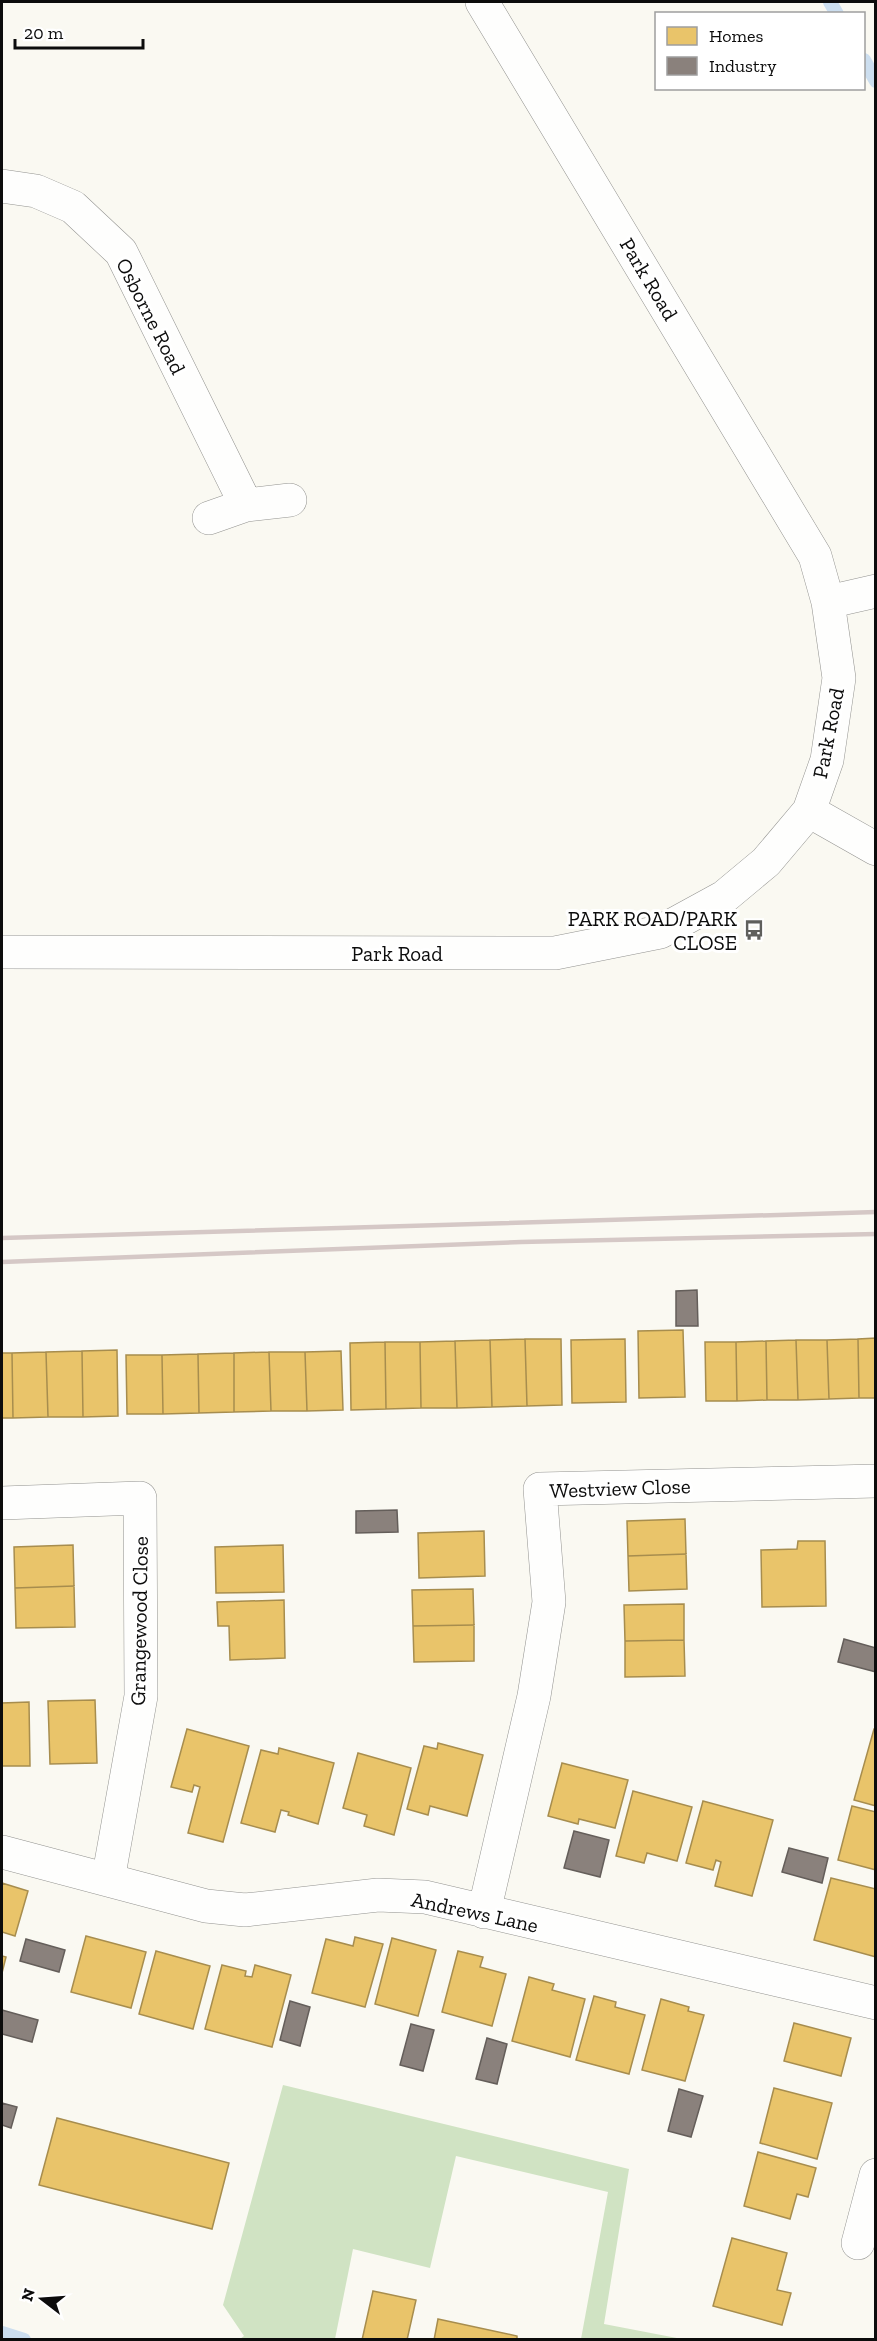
<svg xmlns="http://www.w3.org/2000/svg" width="877" height="2341" font-family="'Zilla Slab',serif">
  <style>
    .forest { fill: #d0e3c3 }
    .homes { fill: #e9c46a; stroke: #a78d4e; stroke-width: 1.5 }
    .industry { fill: #8a817c; stroke: #645e5a; stroke-width: 1.5 }
    .lines { fill: none; stroke-linecap: round; stroke-linejoin: round }
    .stream { stroke: #ccdeef; stroke-width: 14 }
    .minor-casing { stroke: #939390; stroke-width: 34 }
    .minor { stroke: #fefefd; stroke-width: 33 }
    .rail { stroke: #d5c8c6; stroke-width: 4.5 }
    .labels { text-anchor: middle; dominant-baseline: central; stroke-width: 6; stroke-linejoin: round; paint-order: stroke }
    .street-label { font-size: 21px; fill: #0c0c0c; stroke: #fff }
    .poi-label { font-size: 21px; fill: #0c0c0c; stroke: #fff; text-anchor: end }
  </style>
  <rect width="100%" height="100%" fill="#faf9f2"/>
  <!-- forest -->
  <path class="forest" d="M283,2085l346,84 -25,155 78,15h-101l27,-147 -152,-36 -26,112 -77,-19 -18,90h-95l4,-3 -21,-31z"/>
  <!-- homes -->
  <path class="homes" d="M683,1330l2,67 -46,1 -1,-67z
    M876,1338v60h-17l-1,-59z
    M525,1339h36l1,66 -35,1z
    M525,1339l2,67 -35,1 -2,-67z
    M625,1339l1,63 -54,1 -1,-63z
    M858,1339l1,59 -30,1 -2,-59z
    M490,1340l2,67 -35,1 -2,-67z
    M796,1340h31l2,59 -31,1z
    M796,1340l2,60h-31l-1,-59z
    M455,1341l2,67h-36l-1,-66z
    M766,1341l1,59 -30,1 -1,-59z
    M385,1342h35l1,66 -35,1z
    M385,1342l1,67 -35,1 -1,-67z
    M705,1342h31l1,59h-31z
    M117,1350l1,66 -35,1 -1,-66z
    M82,1351l1,66h-35l-2,-65z
    M341,1351l2,59 -36,1 -2,-59z
    M46,1352l2,65 -35,1 -1,-65z
    M269,1352h36l2,59h-36z
    M269,1352l2,59 -37,1v-59z
    M2,1353h10l1,65h-11z
    M234,1353v59l-35,1 -1,-59z
    M198,1354l1,59 -36,1 -1,-59z
    M126,1355h36l1,59h-36z
    M685,1519l1,35 -58,2 -1,-35z
    M484,1531l1,45 -66,2 -1,-45z
    M798,1541h27l1,65 -64,1 -1,-57 36,-1z
    M73,1545l1,41 -59,2 -1,-41z
    M283,1545l1,47 -68,1 -1,-46z
    M686,1554l1,35 -58,2 -1,-35z
    M74,1586l1,41 -59,1 -1,-40z
    M473,1589l1,36 -61,1 -1,-36z
    M284,1600l1,58 -55,2 -1,-34h-11l-1,-24z
    M684,1604v36l-59,1 -1,-36z
    M474,1625v36l-60,1 -1,-36z
    M684,1640l1,36 -60,1v-36z
    M95,1700l2,63 -47,1 -2,-63z
    M29,1702l1,64h-28v-63z
    M187,1729l62,17 -26,96 -35,-9 12,-46 -6,-2 -2,7 -21,-5z
    M874,1729h2v77l-22,-6z
    M438,1743l45,12 -16,61 -37,-10 -2,9 -21,-6 17,-63 13,3z
    M279,1748l55,15 -16,61 -30,-9 1,-3 -8,-2 -6,22 -34,-9 20,-73 17,4z
    M358,1753l53,15 -17,67 -30,-9 3,-11 -24,-7z
    M562,1763l66,17 -13,48 -36,-9 -1,5 -30,-8z
    M633,1791l59,16 -15,54 -30,-8 -3,10 -28,-7z
    M703,1801l70,19 -21,76 -37,-10 6,-24 -5,-2 -3,10 -27,-7z
    M852,1806l24,6v58l-38,-10z
    M831,1878l45,11v68l-62,-17z
    M2,1883l26,8 -13,45 -13,-4z
    M86,1936l60,16 -15,56 -60,-16z
    M355,1937l28,7 -18,63 -53,-14 14,-54 27,7z
    M392,1938l44,12 -18,66 -43,-12z
    M156,1951l54,15 -17,63 -54,-15z
    M458,1951l25,6 -3,10 26,7 -14,52 -50,-14z
    M2,1956l4,1 -4,16z
    M222,1965l24,6 -1,5 7,1 3,-12 36,10 -19,72 -67,-18z
    M529,1977l25,7 -2,6 33,9 -15,58 -58,-16z
    M594,1996l22,6 -1,5 30,8 -16,59 -53,-14z
    M661,1999l28,8 -1,4 16,4 -19,66 -43,-11z
    M794,2023l57,15 -10,38 -57,-15z
    M774,2088l58,15 -15,56 -57,-16z
    M57,2118l172,45 -17,66 -173,-44z
    M758,2152l58,16 -8,29 -11,-3 -7,25 -46,-13z
    M732,2238l55,15 -10,37 14,3 -9,32 -69,-19z
    M373,2291l43,9 -9,40h-45z
    M438,2319l79,17v4h-83z"/>
  <!-- industry -->
  <path class="industry" d="M697,1290l1,36h-22v-35z
    M397,1510l1,22 -42,1v-22z
    M844,1639l32,9v24l-38,-10z
    M574,1831l35,9 -9,37 -36,-9z
    M789,1848l39,10 -6,25 -40,-11z
    M26,1939l39,11 -6,22 -39,-11z
    M290,2001l20,6 -10,39 -20,-6z
    M2,2010l36,10 -6,22 -30,-8z
    M411,2024l23,6 -11,41 -23,-6z
    M487,2038l20,6 -10,40 -21,-5z
    M679,2089l24,7 -12,41 -23,-6z
    M2,2103l15,4 -6,21 -9,-3z"/>
  <g class="lines">
    <!-- stream -->
    <path class="stream" d="M830,2l7,12
      M864,60l12,21
      M2,2333l22,7"/>
    <!-- minor casing -->
    <g class="minor-casing">
      <path id="minor" d="M2,186l34,5 37,16 48,45 125,253
        M209,518l37,-13 44,-5
        M828,602l48,-11
        M809,811l67,38
        M2,952l553,1 105,-21 64,-35 42,-35 43,-51 18,-51 12,-82 -11,-76 -13,-46 -333,-554
        M2,1503l138,-5 1,198 -33,184
        M2,1852l204,54 39,4 133,-15 47,2 451,106
        M484,1912l50,-216 15,-94 -9,-113 336,-8
        M858,2243l18,-68"/>
    </g>
    <!-- minor -->
    <use href="#minor" class="minor"/>
    <!-- rail -->
    <path class="rail" d="M2,1238l874,-26
      M2,1262l519,-20 355,-8"/>
  </g>
  <!-- icons -->
  <defs>
    <g id="bus-bare" transform="scale(1.62)"><path d="M-5-6H5V4H4V6H2V4H-2V6H-4V4H-5ZM-3.5-4V0h7V-4ZM-3.5 1.2v1.5H-2V1.2ZM2 1.2v1.5H3.5V1.2Z" fill="#5f5f5c" stroke="#fff" stroke-width="2.5" paint-order="stroke"/></g>
  </defs>
  <g fill-rule="evenodd">
    <use href="#bus-bare" x="754" y="930"/>
  </g>
  <g class="labels">
    <!-- street labels -->
    <g class="street-label">
      <text transform="translate(649 279) rotate(59)">Park Road</text>
      <text transform="translate(151 316) rotate(63)">Osborne Road</text>
      <text transform="translate(828 733) rotate(-79)">Park Road</text>
      <text x="397" y="953">Park Road</text>
      <text transform="translate(620 1488) rotate(-2)">Westview Close</text>
      <text transform="translate(139 1621) rotate(-89)">Grangewood Close</text>
      <text transform="translate(475 1912) rotate(12)">Andrews Lane</text>
    </g>
    <!-- poi labels -->
    <g class="poi-label">
      <text x="737" y="918">PARK ROAD/PARK<tspan x="737" dy="24">CLOSE</tspan></text>
    </g>
  </g>
  <!-- border -->
  <rect width="877" height="2341" fill="none" stroke="#0c0c0c" stroke-width="6"/>
  <!-- legend -->
  <rect x="655" y="12" width="210" height="78" fill="#ffffff" stroke="#9e9e9e" stroke-width="1.5"/>
  <rect x="667" y="27" width="30" height="18" fill="#e9c46a" stroke="#9e9e9e" stroke-width="1.5"/>
  <text x="709" y="42" font-size="18" fill="#0c0c0c">Homes</text>
  <rect x="667" y="57" width="30" height="18" fill="#8a817c" stroke="#9e9e9e" stroke-width="1.5"/>
  <text x="709" y="72" font-size="18" fill="#0c0c0c">Industry</text>
  <!-- north arrow -->
  <g transform="translate(42 2299) rotate(287)" stroke="#ffffff" stroke-width="4.5" paint-order="stroke">
  <path d="M0-4.5L10 22L0 15L-10 22Z" fill="#0c0c0c"/>
  <text y="-9" font-size="16" font-weight="bold" text-anchor="middle" fill="#0c0c0c">N</text>
  </g>
  <!-- scale -->
  <path d="M15 39v9h128v-9" fill="none" stroke="#0c0c0c" stroke-width="3"/>
  <text x="24" y="39" font-size="18" fill="#0c0c0c" stroke="#ffffff" stroke-width="4.5" paint-order="stroke">20 m</text>
</svg>
